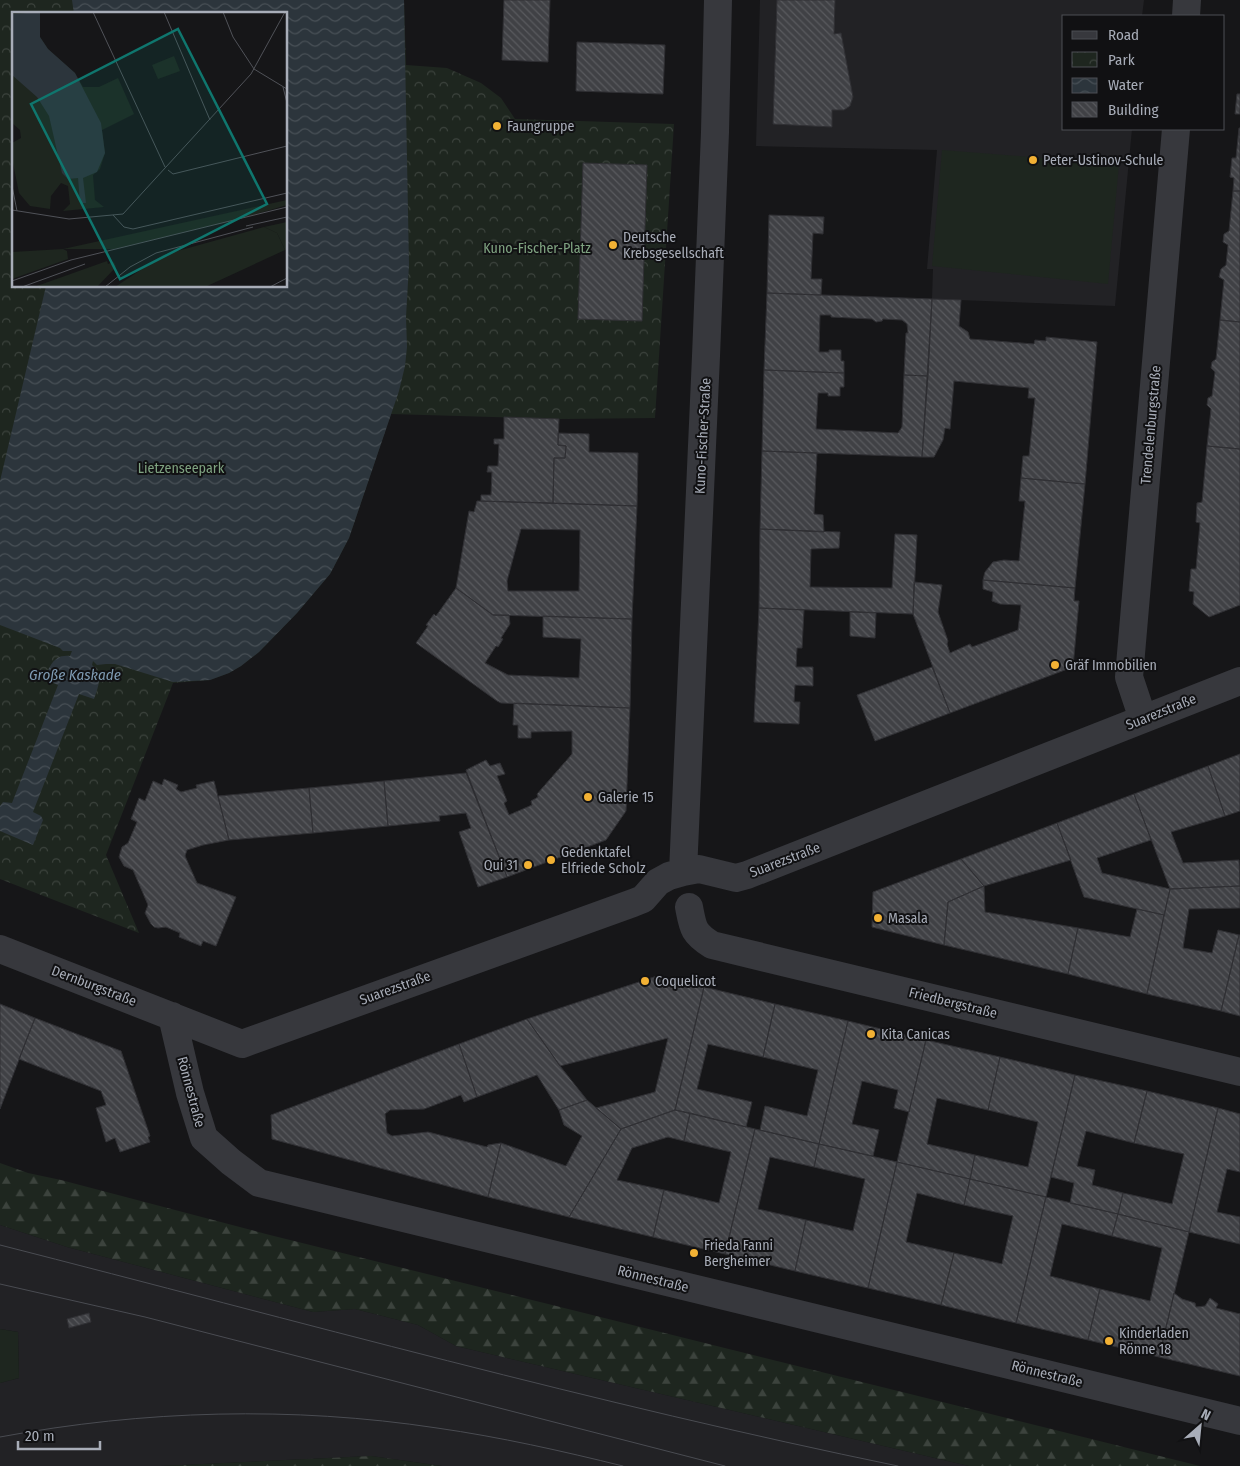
<svg xmlns="http://www.w3.org/2000/svg" width="1240" height="1466" font-family="'Fira Sans Condensed',sans-serif">
  <style>
    .built { fill: #222225 }
    .green { fill: #1e261f }
    .forest { fill: url(#forest-firs) }
    .park { fill: url(#park-crowns); fill-rule: evenodd }
    .water { fill: url(#water-waves) }
    .building { fill: url(#building-back-hatch); stroke: #303034; fill-rule: evenodd }
    .lines { fill: none; stroke-linecap: round; stroke-linejoin: round }
    .street { stroke: #37383d; stroke-width: 28 }
    .tram { stroke: #4a4c52; stroke-width: 1 }
    .poi-dot { fill: #f2b134; stroke: #111113; stroke-width: 2 }
    .labels { text-anchor: middle; dominant-baseline: central; stroke-width: 4; stroke-linejoin: round; paint-order: stroke }
    .poi-label { font-size: 14px; fill: #a8adb8; stroke: #111113; text-anchor: start }
    .park-label { font-size: 14px; fill: #7fa381; stroke: #111113 }
    .street-label { font-size: 14px; fill: #a8adb8; stroke: #111113 }
    .water-label { font-size: 15px; font-style: italic; fill: #7f9bb3; stroke: #111113 }
    .inset-road { fill: none; stroke: #505258; stroke-width: 1 }
    .view { fill: #0f766e; fill-opacity: 0.15; stroke: #0f766e; stroke-width: 2.5 }
    .inset-edge { fill: none; stroke: #a8adb8; stroke-width: 2.5 }
  </style>
  <defs>
    <pattern id="forest-firs" width="22" height="20" patternUnits="userSpaceOnUse" patternTransform="scale(1.25)"><rect width="22" height="20" fill="#1e261f"/><path d="M5 1l3.5 6h-7zM16 11l3.5 6h-7z" fill="#3c433d"/></pattern>
    <pattern id="park-crowns" width="20" height="18" patternUnits="userSpaceOnUse" patternTransform="scale(1.25)"><rect width="20" height="18" fill="#1e261f"/><path d="M2 6a3 3 0 1 1 6 0M12 15a3 3 0 1 1 6 0" fill="none" stroke="#3c433d"/></pattern>
    <pattern id="water-waves" width="16" height="10" patternUnits="userSpaceOnUse" patternTransform="scale(1.25)"><rect width="16" height="10" fill="#2c353c"/><path d="M0 5q4-4 8 0t8 0" fill="none" stroke="#485056"/></pattern>
    <pattern id="building-back-hatch" width="6" height="6" patternUnits="userSpaceOnUse" patternTransform="scale(1.25)"><rect width="6" height="6" fill="#404145"/><path d="M-1 5l2 2M0 0l6 6M5-1l2 2" fill="none" stroke="#595a5e"/></pattern>
  </defs>
  <rect width="100%" height="100%" fill="#161618"/>
  <!-- built -->
  <path class="built" d="M760,0h384l-2,16h-78v113h68l-17,177 -183,-7 1,-30h-6l10,-119 -181,-4z
    M0,1225l67,22 246,65 42,-3 63,16 38,21 513,120h-527l-71,-10 -210,10h-161v-83l19,-5 -1,-46 -18,-3z"/>
  <!-- green -->
  <path class="green" d="M942,150l177,14 -11,120 -176,-18z
    M0,1329l18,3 1,46 -19,5z"/>
  <!-- forest -->
  <path class="forest" d="M0,1163l28,10 33,7 205,54 934,232h-231l-513,-120 -38,-21 -63,-16 -42,3 -246,-65 -67,-22z
    M371,1456l71,10h-281z"/>
  <!-- park -->
  <path class="park" d="M0,0h404l2,65 41,3 34,15 20,15 14,21 159,5 -19,294 -96,1 -168,-5 -42,124 -19,36 -33,39 -38,39 -18,14 -12,7 -19,7 -37,3 -67,172 33,78 -139,-54zM14,14h272v272h-272z"/>
  <!-- water -->
  <path class="water" d="M72,0h332l5,265 -3,52 1,30 -2,19 -6,25 -50,147 -19,36 -33,39 -38,39 -18,14 -12,7 -19,7 -37,2 -58,-18h-9l-9,1 -4,-4 -1,4c12,10 6,22 2,34l-15,-5 -46,118 8,4 2,4 -10,25 -33,-14v-25l3,-4 9,1 46,-118 -14,-6c6,-12 9,-25 26,-23l2,-5h-9l-3,-3 -60,-23v-144l46,-195h240v-272h-212z"/>
  <!-- building -->
  <path class="building" d="M504,0h46l-2,62 -46,-2z
    M777,0h58l-1,34 7,-1 12,64 -3,9 -6,4h-12v17l-59,-3z
    M577,42l88,3 -2,49 -87,-3z
    M1237,94h3v20h-5z
    M1239,128h1v63h-7l1,-13 -4,-1 2,-19h4z
    M583,163l64,2 -5,156 -64,-2z
    M1233,191h7v131l-20,-2 4,-40 -5,-3 2,-8 5,-4 2,-20 -5,-3 1,-8 5,-3z
    M769,215l55,2 -1,17 -10,-1 -2,46h11l-1,16 -54,-2z
    M767,293l165,6 -4,77 -24,-1 2,-42h2l-1,-9 -5,-4 -19,-1 -1,2 -6,1 -4,-3 -41,-2v-2h-11l-1,37h10v-2h12v11h3v12l-80,-3z
    M932,299l29,1 -2,26 9,6 2,7 64,5 1,-4 11,1v-4l51,5 -12,142 -64,-6 2,-22h6l6,-58h-7l1,-10 -75,-7 -4,48 -5,-1 -2,12 -9,17h-12z
    M1220,320l20,2v127l-33,-3 4,-37 -4,-4 1,-7 4,-2 3,-24 -4,-4 1,-6 4,-3z
    M764,370l80,3v14h-4v9h-12v-3h-10l-2,36 82,4 4,-6 2,-52 24,1 -6,81 -160,-6z
    M504,417l55,2 -1,26 8,1 -1,12h-11l-1,45 -72,-2v-6h10l1,-23h-5l1,-6h10l1,-22h-5v-5h10z
    M558,433l31,1v18l49,1 -1,53 -84,-3 1,-45h11l1,-12 -8,-1z
    M1207,446l33,3v156l-31,12 -16,-13 1,-12 -5,-1 2,-22h5l4,-46 -4,-1 1,-19 5,-1z
    M762,451l55,2 -3,61 9,1 1,17 -64,-3z
    M1021,478l64,6 -10,104 -92,-8 2,-8 8,-10 11,-2 15,1 6,-60h-6z
    M477,501l160,5 -5,113 -139,-4 -37,-27 13,-77 5,1zM521,529l59,1 -1,61h-71l-1,-10z
    M760,529l80,3 -1,16 -28,1 -1,38 82,1 3,-54 22,1 -4,79 -154,-6z
    M983,580l92,8 -1,13h5l-6,66 -123,46 -37,-99 1,-32 28,3 -4,27 10,29 -1,3 3,9 20,-9 2,3 46,-17 3,-25 -21,-1 -8,-3 1,-9 -10,-3z
    M456,588l37,27h16l1,9 -9,14 2,1 -5,8 -2,-1 -11,17 23,12 71,3 2,-39 -38,-2v-21l89,3 -2,89 -129,-5 -4,-2 -81,-58 12,-17 -2,-1 8,-11 2,2z
    M759,608l45,2 -2,38h-5l-1,19h17v19l-18,-1 -1,17h6l-1,22 -45,-2z
    M850,612l26,1 -1,25 -25,-2z
    M932,667l18,46 -75,28 -18,-46z
    M514,703l116,5 -4,103 -20,29 -99,37 -41,-107 20,-10 4,6 10,-3 5,11 -8,2 10,25 -3,2 5,12 23,-10 -1,-4 7,-4 -1,-3 35,-40v-23l-41,1v6h-13v-13h-5z
    M1240,754v57l-15,5 -17,-50z
    M1208,766l17,50 -54,16 12,31 56,-3 1,26 -70,3 -36,-95z
    M466,773l41,104 -29,10 -19,-55 12,-4 -5,-15 -27,3 1,5 -52,5 -4,-45z
    M164,779l14,6 -2,4 5,3 16,-4 -1,-3 18,-4 15,59 -26,5 -16,5 -2,6 12,27 39,14 -20,49 -13,-5 -2,5 -22,-9 1,-4 -14,-6 -8,1 -4,-1 -3,-3 -6,-11 3,-8 -15,-35 -9,-4 -5,-9 3,-10 6,-4 9,-21 -6,-3 8,-21 6,3 8,-20 9,4z
    M384,781l4,45 -75,7 -4,-45z
    M309,788l4,45 -84,7 -11,-44z
    M1134,794l17,46 -54,18 5,15 68,16 -6,26 -80,-18 -27,-74z
    M1057,823l14,37 -87,26 -23,-27z
    M961,859l23,27 -36,16 -4,43 -72,-18 1,-35z
    M984,886l1,26 93,16 -10,46 -124,-29 4,-43z
    M1240,886v22l-51,1 -6,39 29,5 6,-23 21,5 -18,76 -74,-17 23,-105z
    M1137,909l27,6 -17,79 -79,-20 10,-46 52,9z
    M1239,935h1v81l-19,-5z
    M657,976l47,11 -29,123 -54,19 -25,-21 59,-16 13,-54 -108,28 -33,-47z
    M704,987l71,17 -12,53 -55,-13 -11,45 55,13 -6,25 -71,-17z
    M0,1004l35,14 -35,91z
    M775,1004l73,17 -29,123 -59,-14 5,-24 42,10 11,-46 -55,-13z
    M35,1018l86,33 29,85 -2,1 2,5 -30,10 -5,-14 -9,4 -10,-34 10,-3 -5,-14 -82,-32z
    M527,1019l33,47 27,34 -28,10 -22,-35 -60,22 -18,-53z
    M848,1021l78,19 -17,72 -15,-4 4,-18 -36,-9 -10,43 27,6 -6,26 -54,-12z
    M926,1040l74,17 -12,53 -51,-12 -10,46 48,11 -5,24 -73,-17z
    M459,1044l18,53 -13,5 -3,-7 -37,14 -34,1 -5,4 2,19 5,3 36,-4 59,15 1,-2 13,-2 -13,54 -216,-58 -1,-24z
    M1000,1057l75,18 -29,122 -76,-18 5,-24 53,12 10,-45 -50,-12z
    M1075,1075l72,16 -13,52 -48,-12 -9,35 18,4 -3,15 31,8 -5,21 -48,-11 4,-20 -23,-6z
    M1147,1091l71,17 -29,124 -71,-18 5,-21 49,11 12,-50 -50,-11z
    M587,1100l34,29 -52,88 -81,-20 13,-54 65,23 16,-30 -18,-11 -5,-15z
    M1218,1108l22,6v58l-13,-3 -10,43 23,5v27l-51,-12z
    M675,1110l15,3 -6,28 -16,-4 -36,11 -15,32 47,10 -11,47 -84,-20 52,-88z
    M690,1113l65,16 -30,125 -72,-17 11,-47 55,13 12,-51 -47,-11z
    M755,1129l64,15 -5,23 -44,-10 -12,52 48,11 -11,51 -70,-17z
    M819,1144l78,18 -29,126 -73,-17 11,-51 47,11 12,-52 -51,-12z
    M897,1162l73,17 -6,26 -47,-12 -11,49 48,11 -13,52 -73,-17z
    M970,1179l76,18 -30,126 -75,-18 13,-52 48,11 11,-48 -49,-11z
    M1046,1197l72,17 -6,22 -50,-12 -12,52 50,13 -12,51 -72,-17z
    M1118,1214l71,18 -30,125 -71,-17 12,-51 50,12 12,-53 -50,-12z
    M1174,1293l8,6 13,4 1,4 9,-1 5,-8 8,6 -2,4 24,6v-1v63l-81,-19z
    M89,1313l2,9 -22,6 -2,-9z"/>
  <g class="lines">
    <!-- street -->
    <path class="street" d="M1186,16l1,-16
      M1143,719l-14,-42 47,-548
      M683,872l23,-516 9,-224 3,-132
      M689,907c4,21 4,26 23,38l528,127
      M0,949l242,95 391,-141 10,-4 15,-17 11,-6 14,-4 16,-3 37,9 11,-3 493,-194
      M172,1016l18,77 14,45 27,24 28,21 981,238"/>
    <!-- tram -->
    <path class="tram" d="M0,1245c298,76 596,159 898,221
      M0,1284l145,33 580,149
      M0,1437c144,-27 292,-31 437,-9 63,9 125,23 186,38"/>
  </g>
  <!-- markers -->
  <g class="poi-dot">
    <circle cx="497" cy="126" r="5"/>
    <circle cx="1033" cy="160" r="5"/>
    <circle cx="613" cy="245" r="5"/>
    <circle cx="1055" cy="665" r="5"/>
    <circle cx="588" cy="797" r="5"/>
    <circle cx="551" cy="860" r="5"/>
    <circle cx="528" cy="865" r="5"/>
    <circle cx="878" cy="918" r="5"/>
    <circle cx="645" cy="981" r="5"/>
    <circle cx="871" cy="1034" r="5"/>
    <circle cx="694" cy="1253" r="5"/>
    <circle cx="1109" cy="1341" r="5"/>
  </g>
  <g class="labels">
    <!-- poi labels -->
    <g class="poi-label">
      <text x="507" y="126">Faungruppe</text>
      <text x="1043" y="160">Peter-Ustinov-Schule</text>
      <text x="623" y="237">Deutsche<tspan x="623" dy="16">Krebsgesellschaft</tspan></text>
      <text x="1065" y="665">Gräf Immobilien</text>
      <text x="598" y="797">Galerie 15</text>
      <text x="561" y="852">Gedenktafel<tspan x="561" dy="16">Elfriede Scholz</tspan></text>
      <text x="518" y="865" text-anchor="end">Qui 31</text>
      <text x="888" y="918">Masala</text>
      <text x="655" y="981">Coquelicot</text>
      <text x="881" y="1034">Kita Canicas</text>
      <text x="704" y="1245">Frieda Fanni<tspan x="704" dy="16">Bergheimer</tspan></text>
      <text x="1119" y="1333">Kinderladen<tspan x="1119" dy="16">Rönne 18</tspan></text>
    </g>
    <!-- park labels -->
    <g class="park-label">
      <text x="537" y="248">Kuno-Fischer-Platz</text>
      <text x="181" y="468">Lietzenseepark</text>
    </g>
    <!-- street labels -->
    <g class="street-label">
      <text transform="translate(1151 425) rotate(-85)">Trendelenburgstraße</text>
      <text transform="translate(703 436) rotate(-87)">Kuno-Fischer-Straße</text>
      <text transform="translate(1161 712) rotate(-22)">Suarezstraße</text>
      <text transform="translate(785 860) rotate(-21)">Suarezstraße</text>
      <text transform="translate(94 986) rotate(21)">Dernburgstraße</text>
      <text transform="translate(395 988) rotate(-20)">Suarezstraße</text>
      <text transform="translate(953 1003) rotate(14)">Friedbergstraße</text>
      <text transform="translate(191 1092) rotate(75)">Rönnestraße</text>
      <text transform="translate(653 1279) rotate(14)">Rönnestraße</text>
      <text transform="translate(1047 1374) rotate(14)">Rönnestraße</text>
    </g>
    <!-- water labels -->
    <g class="water-label">
      <text x="75" y="675">Große Kaskade</text>
    </g>
  </g>
  <!-- overview -->
  <g transform="translate(12 12)">
    <rect width="275" height="275" fill="#161618"/>
    <path d="M162,44l6,15 -22,8 -6,-14zM275,210v27l-2,1 -8,-17 -13,-6zM51,237l4,2 1,8 -56,20v-27zM95,249l1,3 6,-2 2,5 -19,20h-63z" fill="#1e261f"/>
    <path d="M275,188v5l-44,13 -129,31h-51zM252,215l13,6 8,17 -80,37h-90l48,-32z" fill="#1e261f"/>
    <path d="M0,0h28v25l8,12 27,24 8,14h16l19,-9 16,36 -32,16 3,23 -5,16 -7,6 2,25 9,7 -41,4 7,-7 -2,-18 -7,-3 -10,13 -1,13 -20,-3 -11,-13 -7,-35v-15l9,-5 -1,-8 -8,-7z" fill="#1e261f"/>
    <path d="M28,0v25l8,12 27,24 26,50 4,30 -8,19 -14,6 3,25h-6l-2,-25 -10,1 -6,-6 -13,-57 -12,-19 -25,-22v-61z" fill="#2c353c"/>
    <path class="inset-road" d="M81,0l72,155M152,0l46,108M211,0l10,25 21,32 33,20M271,75l4,16M156,158l5,4 114,-28M0,174l5,25M0,198l57,9 54,-5 128,-140 34,-62M101,203l11,12 9,2 154,-36M234,214l41,-9M0,269l59,-21 216,-53M10,275l63,-23M93,275l25,-20 26,-14 97,-26M258,275l17,-9"/>
    <path class="view" d="M166,17l89,175 -147,75 -89,-175z"/>
    <rect width="275" height="275" class="inset-edge"/>
  </g>
  <!-- legend -->
  <rect x="1062" y="15" width="162" height="115" fill="#111113" stroke="#4d4f55"/>
  <rect x="1072" y="31" width="25" height="8" fill="#37383d" stroke="#4d4f55"/>
  <text x="1108" y="40" font-size="15" fill="#a8adb8">Road</text>
  <rect x="1072" y="52" width="25" height="15" fill="url(#park-crowns)" stroke="#4d4f55"/>
  <text x="1108" y="65" font-size="15" fill="#a8adb8">Park</text>
  <rect x="1072" y="78" width="25" height="15" fill="url(#water-waves)" stroke="#4d4f55"/>
  <text x="1108" y="90" font-size="15" fill="#a8adb8">Water</text>
  <rect x="1072" y="102" width="25" height="15" fill="url(#building-back-hatch)" stroke="#4d4f55"/>
  <text x="1108" y="115" font-size="15" fill="#a8adb8">Building</text>
  <!-- north arrow -->
  <g transform="translate(1200 1426) rotate(27)" stroke="#111113" stroke-width="4" paint-order="stroke">
  <path d="M0-4L9 19L0 12L-9 19Z" fill="#a8adb8"/>
  <text y="-8" font-size="14" font-weight="bold" text-anchor="middle" fill="#a8adb8">N</text>
  </g>
  <!-- scale -->
  <path d="M18 1441v8h82v-8" fill="none" stroke="#a8adb8" stroke-width="2.5"/>
  <text x="25" y="1441" font-size="15" fill="#a8adb8" stroke="#111113" stroke-width="4" paint-order="stroke">20 m</text>
</svg>
